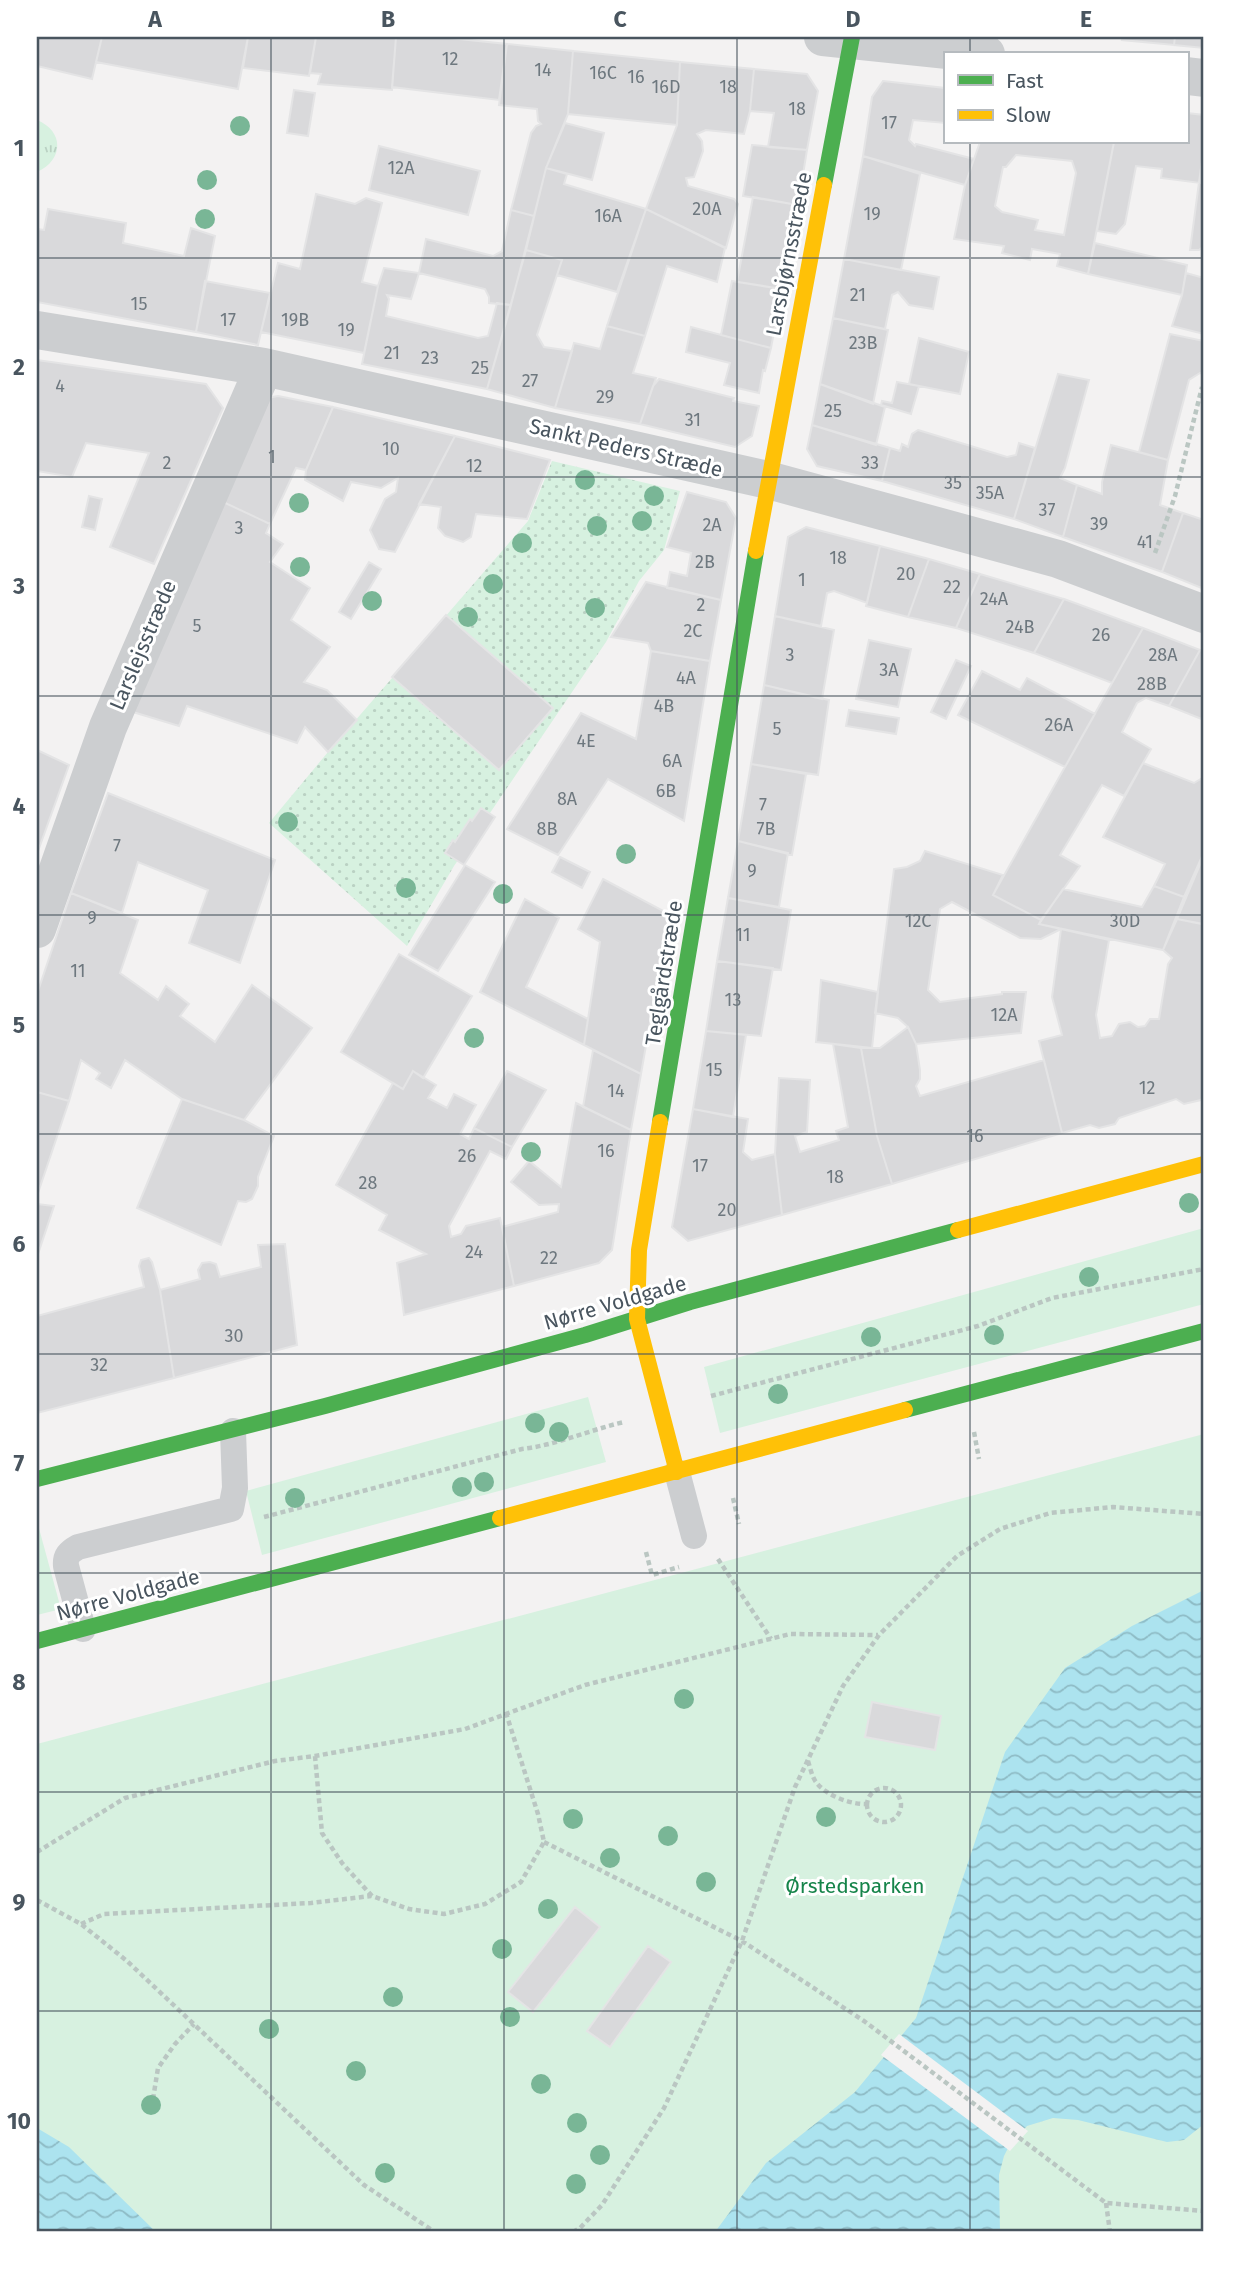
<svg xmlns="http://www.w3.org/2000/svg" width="1241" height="2269" font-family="'Fira Sans',sans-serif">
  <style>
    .grass { fill: url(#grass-tufts) }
    .park { fill: #d7f1e0 }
    .garden { fill: url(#garden-dots) }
    .water { fill: url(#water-waves) }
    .pier { fill: #f3f2f2 }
    .building { fill: #d9d9db; stroke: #e4e4e5; stroke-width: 2; fill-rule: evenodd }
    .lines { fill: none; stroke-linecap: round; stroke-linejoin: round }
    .path { stroke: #bac6c2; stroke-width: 4.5; stroke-dasharray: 5 3.5; stroke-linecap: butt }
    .lane { stroke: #ccced0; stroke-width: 26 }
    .street { stroke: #ccced0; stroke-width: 38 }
    .fast { stroke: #4caf50; stroke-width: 16 }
    .slow { stroke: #ffc107; stroke-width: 16 }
    .tree { fill: #79b696 }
    .grid { fill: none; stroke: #49555f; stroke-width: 2; stroke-opacity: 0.55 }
    .labels { text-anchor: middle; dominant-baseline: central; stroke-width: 6; stroke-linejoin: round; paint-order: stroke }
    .number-label { font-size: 18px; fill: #6e787f }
    .street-label { font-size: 21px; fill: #49555f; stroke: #fff }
    .park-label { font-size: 21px; fill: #16844a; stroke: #fff }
    .neatline { fill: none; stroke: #49555f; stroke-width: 2.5 }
    .grid-label { font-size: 23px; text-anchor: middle; font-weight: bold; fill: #49555f }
  </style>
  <defs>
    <pattern id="grass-tufts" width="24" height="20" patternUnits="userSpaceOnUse" patternTransform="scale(1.75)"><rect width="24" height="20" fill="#d7f1e0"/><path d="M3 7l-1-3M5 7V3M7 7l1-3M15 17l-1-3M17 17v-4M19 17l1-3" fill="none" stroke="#bad1c3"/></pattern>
    <pattern id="garden-dots" width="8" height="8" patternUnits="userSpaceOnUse" patternTransform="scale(1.75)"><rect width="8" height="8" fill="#d7f1e0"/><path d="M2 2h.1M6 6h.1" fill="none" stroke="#bad1c3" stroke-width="1.8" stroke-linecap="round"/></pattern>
    <pattern id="water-waves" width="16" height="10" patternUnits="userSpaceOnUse" patternTransform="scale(1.75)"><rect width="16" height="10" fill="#ace3ef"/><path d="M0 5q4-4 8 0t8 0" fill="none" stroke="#8ebbc5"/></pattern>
  </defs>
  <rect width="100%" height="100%" fill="#f3f2f2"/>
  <!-- grass -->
  <path class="grass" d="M37,120c27,11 27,40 0,52z"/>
  <!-- park -->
  <path class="park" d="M1204,1228v76l-484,129 -16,-66z
    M588,1397l18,65 -344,93 -16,-64z
    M1204,1434v798h-1167v-488z
    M37,1521l24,88 -24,6z"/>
  <!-- garden -->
  <path class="garden" d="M552,461l128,30 -16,59 -25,31 -33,61 -152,224 -47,80 -138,-123 59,-71 200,-231z"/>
  <!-- water -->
  <path class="water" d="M1204,1590v534l-20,16 -17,2 -89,-22 -25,-2 -26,8 -18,20 -5,10 -5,19 1,57h-285l51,-69 89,-71 61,-74 89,-266 60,-84 67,-42z
    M37,2128l32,19 87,85h-119z"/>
  <!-- pier -->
  <path class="pier" d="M899,2034l129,97 -18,20 -129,-96z"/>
  <!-- building -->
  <path class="building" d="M37,37h65l-10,42 -55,-13z
    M102,37h146l-10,52 -142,-27z
    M248,37h68l-7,39 -66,-8z
    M316,37h80l-4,53 -74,-6 3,-10 -11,-1z
    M396,37h43l68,7 -8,56 -107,-13z
    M1123,37h52l-1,8 -52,-5z
    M1175,37h29v11l-30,-3z
    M507,44l66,7 -5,63 -22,54 -12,48 -23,-6 20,-77 5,-7 5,-2 -3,-3 -1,-12 -38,-4z
    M573,51l107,11 -3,63 -109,-11z
    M680,62l74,7 -4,42 -6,23 -38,-4 -9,4 5,7 1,10 -9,26 -8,1 2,8 46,13 4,5 -12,44 -80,-39 31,-84z
    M754,69l53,5 11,17 -11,59 -39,-3 6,-34 -24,-2z
    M883,81l62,7v35l-32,-3 -4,20 6,6 1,-2 58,15 -9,26 -102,-29 9,-59z
    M294,90l21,3 -7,43 -21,-3z
    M1187,113l17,2v30l-4,38 -39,-5 1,-9 -26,-3 -11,58 -9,10 -19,-3 17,-89h73z
    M565,123l39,10 -12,47 -46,-12z
    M980,142h134l-26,132 -31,-8 3,-12 -28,-5 -2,11 -28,-7 2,-7 -50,-7 11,-54zM1016,155l56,6 4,12 -12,62 -29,-5 3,-10 -36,-8 -7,-6 8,-39h3z
    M752,145l55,5 -9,55 -55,-9z
    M1204,145v101l-5,4h-9z
    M379,146l101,25 -12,44 -99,-25z
    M863,156l57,18 -19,96 -57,-11z
    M546,168l21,6 -3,10 82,25 -29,83 -60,-17 5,-15 -36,-10z
    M316,194l39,10 11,-6 16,5 -20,79 16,4 -14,67 -103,-21 17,-69 22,6z
    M753,197l45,8 -16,84 -45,-7z
    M48,209l78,14 -3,20 61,13 7,-28 24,8 -19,96 -159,-30v-73l7,1z
    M646,209l79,39 -8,34 -50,-16 -22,70 -38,-10z
    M511,210l23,6 -23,89 -22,-2v-6l-4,-8 -66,-16 7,-34 67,17 9,-5z
    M1095,243l92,22 -5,30 -94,-21z
    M526,250l36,10 -25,75 7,12 28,4 -17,57 -68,-19z
    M844,259l95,18 -6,32 -24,-4 -11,-13 -6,3 -7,34 -52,-11z
    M384,268l35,5 -8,26 -24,-4 2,4 -3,17 92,22 10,-2 9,-33 14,2 -24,84 -125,-25 16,-78z
    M1186,273l18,5v56l-32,-8 10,-31z
    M205,281l65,12 -12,52 -62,-13z
    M732,281l50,8 -11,59 -50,-13z
    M833,318l55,12 -15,74 -53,-20z
    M607,326l38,10 -12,37 23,5 -16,46 -85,-16 19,-65 26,6z
    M691,327l80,21 -6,23 -2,-1 -4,23 -35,-8 6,-22 -44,-11z
    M1170,334l34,7v33l-4,-1 -11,7 -21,80 -29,-8z
    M919,338l50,14 -9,42 -51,-10z
    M37,360l169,24 17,24 -69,156 -44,-17 39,-94 -63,-10 -14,34 -35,-6z
    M1058,374l31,6 -24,88 -5,10 17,7 -14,52 -49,-18z
    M659,379l75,19 -1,3 26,5 -7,30 -17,11 -95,-23 13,-38z
    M897,382l22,4 -8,28 -30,-9 1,-4 10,2z
    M820,384l65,23 -9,38 -64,-20z
    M278,396l55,11 -27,63 -10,-2 -26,56 -49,-23 46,-103z
    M333,407l122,29 -60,116 -16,-3 -9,-19 15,-31 11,-7 2,-14 -17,10 -30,-6 -8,19 -38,-21 1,-10z
    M812,425l78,23 -8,33 -65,-15 -10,-17z
    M918,430l89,27 9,-2 3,-12 16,5 -21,71 -132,-38 8,-33 10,3 2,-7 6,3 4,-13z
    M455,436l95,24 -23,59 -51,-5 -5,23 -8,5 -18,-6 -7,-8 3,-21 -22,-3z
    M1111,445l57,15 -8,45 23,8 -21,59 -99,-35 14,-52 25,9v-12z
    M687,492l39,10 10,16 -15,82 -54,-12 3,-16 17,4 4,-23 -24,-6z
    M89,496l13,3 -7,31 -13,-3z
    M221,501l49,23 -4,9 17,11 -13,18 40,26 -19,32 39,27 -26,35 23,8 30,30 -29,32 -23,-25 -8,16 -110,-37 -8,20 -46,-14z
    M1183,513l21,7v69l-42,-17z
    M806,527l74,19 -13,57 -33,-12 -7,2 -6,33 -46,-10 13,-79z
    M880,546l49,13 -21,58 -42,-11z
    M929,559l51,15 -24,54 -48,-11z
    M369,562l12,7 -30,50 -12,-7z
    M980,574l84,25 -30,54 -78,-25z
    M646,582l75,18 -11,61 -59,-10 -3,-8 -37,-6z
    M1064,599l79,29 -31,55 -78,-30z
    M446,615l107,93 -54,62 -107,-93z
    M775,616l59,14 -12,69 -58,-14z
    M1143,628l57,22 -31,56 -23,-8 -9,5 -15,29 29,17 -27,47 -22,-11 -42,70 20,11 -39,54 -48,-25z
    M869,640l42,9 -13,58 -42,-8z
    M1200,650l4,2v68l-35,-14z
    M651,651l59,10 -26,160 -76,-42 -50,76 -51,-26 74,-116 55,26z
    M956,660l15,6 -25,53 -15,-7z
    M982,671l38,19 7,-12 68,36 -30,53 -107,-52z
    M764,685l65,15 -11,75 -67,-11z
    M849,710l50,8 -3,16 -50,-8z
    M37,750l32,15 -32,89z
    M1143,763l51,20 10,-6v75l-20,45 -30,-11 11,-22 -62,-27z
    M751,764l55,10 -14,81 -54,-14z
    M108,793l167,67 -35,103 -51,-20 19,-53 -70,-28 -16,51 -51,-20z
    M481,808l14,9 -31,48 -19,-12 8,-13 2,2 15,-23 2,2z
    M738,841l50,12 -9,54 -51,-9z
    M925,851l78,24 -10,20 48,25 -2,4 22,5 -20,10 -21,-1 -68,-36 -12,7 -12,81 12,12 62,-8v-2h24l-5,41 -105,11 -8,-17 -10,-9 -23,-5 19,-144 13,-2 13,-6z
    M1204,855v65l-2,4 -25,-5z
    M560,857l30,15 -8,16 -30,-16z
    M465,865l30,17 -57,89 -29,-16z
    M603,879l66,35 -28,160 -57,-29 16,-103 -22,-13z
    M1154,886l30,11 -21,53 -124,-26 24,-35 79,18z
    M71,893l67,27 -18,53 38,27 8,-14 23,18 -9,12 35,26 37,-57 60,43 -68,92 -62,-21 -57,-39 -14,28 -15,-9 4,-6 -19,-13 -12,41 -32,-9v-98z
    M728,898l63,12 -10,60 -64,-9z
    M525,899l34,19 -33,69 62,32 -4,26 -104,-53z
    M1177,919l27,5v171l-3,5 -17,4 -8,-5 -57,19 -4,6 -16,4 -9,-3 -28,8 -23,-92 23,-6 -10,-38 9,-68 48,11 -13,75 4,23 12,-2 7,-12 11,-2 8,5 7,-1 5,-7h9l9,-55 4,-6 -9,-8z
    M399,954l73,42 -49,82 -10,-7 -10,18 -62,-37z
    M717,961l56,7 -12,68 -55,-5z
    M821,980l57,12 -6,56 -56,-6z
    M908,1027l8,17 4,26v9l-4,7 4,10 124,-36 18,73 -170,51 -15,-48 -16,-88h19z
    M706,1031l40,4 -13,82 -40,-8z
    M833,1044l28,4 16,88 15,48 -110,31 -7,-61 4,-76 31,2 -3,52 -12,4 5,16 39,-12 -3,-9 12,-4z
    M593,1050l48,24 -10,56 -48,-23z
    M413,1071l23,14 -8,13 19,10 7,-14 22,11 -16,29 9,5 5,-11 38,19 -6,12 -16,-8 -41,75 2,11 10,-3 5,-8 34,-8 14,68 -110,29 -7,-52 29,-9 -47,-24 8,-15 -51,-30 57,-102 10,6z
    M507,1071l39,19 -34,57 -38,-19z
    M37,1092l32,9 -32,95z
    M182,1099l62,21 30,16 -16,41v9l-6,13 -6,3 -8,-1 -17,44 -84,-37z
    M576,1103l55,27 -19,120 -13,13 -85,23 -12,-59 56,-15 1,-8 -20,1 -28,-23 18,-21 32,26z
    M693,1109l55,10 -5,33 9,8 23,-6 7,61 -94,26 -16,-14z
    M37,1204l17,2 -17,51z
    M285,1244l12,101 -123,33 -14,-88 40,-11 -2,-9 4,-7 8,-1 6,2 4,13 41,-10 -3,-22z
    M149,1258l3,4 8,28 14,88 -137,35v-97l107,-29 -5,-21 2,-6z
    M872,1702l69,14 -6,34 -70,-13z
    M575,1907l25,20 -67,85 -25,-20z
    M648,1946l23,16 -61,85 -23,-16z"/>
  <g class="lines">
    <!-- path -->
    <path class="path" d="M1155,553l20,-57 27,-109
      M711,1396l267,-70 74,-28 152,-29
      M974,1432l5,27
      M733,1498l6,26
      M264,1517l258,-68c35,-4 67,-19 102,-27
      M646,1552l6,23 27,-8
      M718,1559l53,80
      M315,1756l7,77 20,30 30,33 37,13 35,5 41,-10 36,-22 23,-40 -6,-28 -32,-101
      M808,1761c2,6 4,16 8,21 9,13 35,23 51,22
      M867 1805a17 17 0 1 1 34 0a17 17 0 1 1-34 0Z
      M544,1842l198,99 122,80 242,182 98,8
      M37,1852l88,-54 150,-37 40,-5 150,-27 120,-44 205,-51 88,1
      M37,1900l44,24 46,37 237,224 71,47
      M81,1924l23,-10 207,-11 60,-7
      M153,2099l5,-31 17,-24 19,-20
      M1106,2203l4,29
      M573,2232l7,-4 22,-23 62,-97 78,-167 53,-154 48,-101 36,-51 78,-79 43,-27 50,-16 63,-6 91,7"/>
    <!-- lane -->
    <path class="lane" d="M677,1472l17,64
      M83,1629l-17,-63c-1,-10 3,-14 12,-19l153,-38 4,-21 -2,-57"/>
    <!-- street -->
    <path class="street" d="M823,37l163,17
      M1187,76l17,2
      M37,330l227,37 504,113 290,79 146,55
      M37,929l71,-202 156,-360"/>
    <!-- fast -->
    <path class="fast" d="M824,185l28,-148
      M660,1122l96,-571
      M905,1410l299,-79
      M37,1479l288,-73 260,-71 105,-33 268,-72
      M37,1641l463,-123"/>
    <!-- slow -->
    <path class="slow" d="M756,551l68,-366
      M660,1122l-21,128 -2,69 40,153
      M958,1230l246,-66
      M500,1518l405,-108"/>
  </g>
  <!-- trees -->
  <g class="tree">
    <circle cx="240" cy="126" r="10"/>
    <circle cx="207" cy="180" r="10"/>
    <circle cx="205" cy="219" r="10"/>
    <circle cx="585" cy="480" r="10"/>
    <circle cx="654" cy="496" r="10"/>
    <circle cx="299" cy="503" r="10"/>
    <circle cx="642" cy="521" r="10"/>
    <circle cx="597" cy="526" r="10"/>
    <circle cx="522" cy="543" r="10"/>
    <circle cx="300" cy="567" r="10"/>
    <circle cx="493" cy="584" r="10"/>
    <circle cx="372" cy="601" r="10"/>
    <circle cx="595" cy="608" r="10"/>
    <circle cx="468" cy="617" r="10"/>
    <circle cx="288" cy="822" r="10"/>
    <circle cx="626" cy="854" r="10"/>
    <circle cx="406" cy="888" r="10"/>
    <circle cx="503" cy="894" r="10"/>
    <circle cx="474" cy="1038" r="10"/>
    <circle cx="531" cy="1152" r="10"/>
    <circle cx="1189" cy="1203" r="10"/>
    <circle cx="1089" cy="1277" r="10"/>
    <circle cx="994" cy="1335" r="10"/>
    <circle cx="871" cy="1337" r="10"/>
    <circle cx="778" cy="1394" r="10"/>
    <circle cx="535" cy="1423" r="10"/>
    <circle cx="559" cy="1432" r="10"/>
    <circle cx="484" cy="1482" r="10"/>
    <circle cx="462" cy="1487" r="10"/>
    <circle cx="295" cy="1498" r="10"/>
    <circle cx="684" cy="1699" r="10"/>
    <circle cx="826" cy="1817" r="10"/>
    <circle cx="573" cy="1819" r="10"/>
    <circle cx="668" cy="1836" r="10"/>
    <circle cx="610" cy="1858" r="10"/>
    <circle cx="706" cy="1882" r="10"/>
    <circle cx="548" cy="1909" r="10"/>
    <circle cx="502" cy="1949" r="10"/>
    <circle cx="393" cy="1997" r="10"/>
    <circle cx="510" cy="2017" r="10"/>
    <circle cx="269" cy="2029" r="10"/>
    <circle cx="356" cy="2071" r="10"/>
    <circle cx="541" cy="2084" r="10"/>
    <circle cx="151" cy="2105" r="10"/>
    <circle cx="577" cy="2123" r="10"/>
    <circle cx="600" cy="2155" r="10"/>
    <circle cx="385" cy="2173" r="10"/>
    <circle cx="576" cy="2184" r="10"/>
  </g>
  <!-- grid -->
  <path class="grid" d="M271,37v2195M504,37v2195M737,37v2195M970,37v17M970,142v2090M37,258h1167M37,477h1167M37,696h1167M37,915h1167M37,1134h1167M37,1354h1167M37,1573h1167M37,1792h1167M37,2011h1167"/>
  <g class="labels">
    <!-- number labels -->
    <g class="number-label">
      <text x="450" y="59">12</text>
      <text x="543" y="70">14</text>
      <text x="603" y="73">16C</text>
      <text x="636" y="77">16</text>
      <text x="666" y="87">16D</text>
      <text x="728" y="87">18</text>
      <text x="797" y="109">18</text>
      <text x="889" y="123">17</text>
      <text x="401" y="168">12A</text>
      <text x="707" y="209">20A</text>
      <text x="872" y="214">19</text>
      <text x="608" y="216">16A</text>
      <text x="858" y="295">21</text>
      <text x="139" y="304">15</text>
      <text x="228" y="320">17</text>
      <text x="295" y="320">19B</text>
      <text x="346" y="330">19</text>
      <text x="863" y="343">23B</text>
      <text x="392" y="353">21</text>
      <text x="430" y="358">23</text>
      <text x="480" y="368">25</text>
      <text x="530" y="381">27</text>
      <text x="60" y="386">4</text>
      <text x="605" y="397">29</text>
      <text x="833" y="411">25</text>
      <text x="693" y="420">31</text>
      <text x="391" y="449">10</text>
      <text x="272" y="457">1</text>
      <text x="167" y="463">2</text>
      <text x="870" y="463">33</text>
      <text x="474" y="466">12</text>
      <text x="953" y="483">35</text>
      <text x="990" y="493">35A</text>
      <text x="1047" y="510">37</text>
      <text x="1099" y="524">39</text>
      <text x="712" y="525">2A</text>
      <text x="239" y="528">3</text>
      <text x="1145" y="542">41</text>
      <text x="838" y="558">18</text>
      <text x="705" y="562">2B</text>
      <text x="906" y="574">20</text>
      <text x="802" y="580">1</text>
      <text x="952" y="587">22</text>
      <text x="994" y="599">24A</text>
      <text x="701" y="605">2</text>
      <text x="197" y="626">5</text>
      <text x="1020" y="627">24B</text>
      <text x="693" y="631">2C</text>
      <text x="1101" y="635">26</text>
      <text x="790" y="655">3</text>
      <text x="1163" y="655">28A</text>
      <text x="889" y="670">3A</text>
      <text x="686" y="678">4A</text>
      <text x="1152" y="684">28B</text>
      <text x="664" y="706">4B</text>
      <text x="1059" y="725">26A</text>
      <text x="777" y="729">5</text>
      <text x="586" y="741">4E</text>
      <text x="672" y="761">6A</text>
      <text x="666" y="791">6B</text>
      <text x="567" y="799">8A</text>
      <text x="763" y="805">7</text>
      <text x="547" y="829">8B</text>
      <text x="766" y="829">7B</text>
      <text x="117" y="846">7</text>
      <text x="752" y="871">9</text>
      <text x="92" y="918">9</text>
      <text x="918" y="921">12C</text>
      <text x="1125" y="921">30D</text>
      <text x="743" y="935">11</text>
      <text x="78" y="971">11</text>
      <text x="733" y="1000">13</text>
      <text x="1004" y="1015">12A</text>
      <text x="714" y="1070">15</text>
      <text x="1147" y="1088">12</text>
      <text x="616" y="1091">14</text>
      <text x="975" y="1136">16</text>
      <text x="606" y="1151">16</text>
      <text x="467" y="1156">26</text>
      <text x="700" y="1166">17</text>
      <text x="835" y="1177">18</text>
      <text x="368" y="1183">28</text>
      <text x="727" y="1210">20</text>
      <text x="474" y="1252">24</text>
      <text x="549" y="1258">22</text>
      <text x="234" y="1336">30</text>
      <text x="99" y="1365">32</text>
    </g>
    <!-- street labels -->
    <g class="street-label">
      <text transform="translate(789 254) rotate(-79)">Larsbjørnsstræde</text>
      <text transform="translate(626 448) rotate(13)">Sankt Peders Stræde</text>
      <text transform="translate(143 645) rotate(-67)">Larslejsstræde</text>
      <text transform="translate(664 973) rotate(-81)">Teglgårdstræde</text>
      <text transform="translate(615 1303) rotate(-16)">Nørre Voldgade</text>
      <text transform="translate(128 1595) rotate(-15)">Nørre Voldgade</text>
    </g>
    <!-- park labels -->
    <g class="park-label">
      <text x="855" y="1886">Ørstedsparken</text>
    </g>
  </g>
  <!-- border -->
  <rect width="1241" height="2269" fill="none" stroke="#ffffff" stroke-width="77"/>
  <!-- legend -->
  <rect x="944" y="52" width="245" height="91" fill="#ffffff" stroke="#b6bbbf" stroke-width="2"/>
  <rect x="958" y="75" width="35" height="10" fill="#4caf50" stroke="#b6bbbf" stroke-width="2"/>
  <text x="1006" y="88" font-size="21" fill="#49555f">Fast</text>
  <rect x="958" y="110" width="35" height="10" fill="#ffc107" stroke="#b6bbbf" stroke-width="2"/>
  <text x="1006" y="122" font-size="21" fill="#49555f">Slow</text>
  <rect x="38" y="38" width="1164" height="2192" class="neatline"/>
  <g class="grid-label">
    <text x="155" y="27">A</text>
    <text x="388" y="27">B</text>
    <text x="620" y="27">C</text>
    <text x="853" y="27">D</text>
    <text x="1086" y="27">E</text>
    <text x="19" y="156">1</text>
    <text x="19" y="375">2</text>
    <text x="19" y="594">3</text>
    <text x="19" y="814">4</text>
    <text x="19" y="1033">5</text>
    <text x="19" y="1252">6</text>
    <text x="19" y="1471">7</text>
    <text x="19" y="1690">8</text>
    <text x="19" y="1910">9</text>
    <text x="19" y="2129">10</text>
  </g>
</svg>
